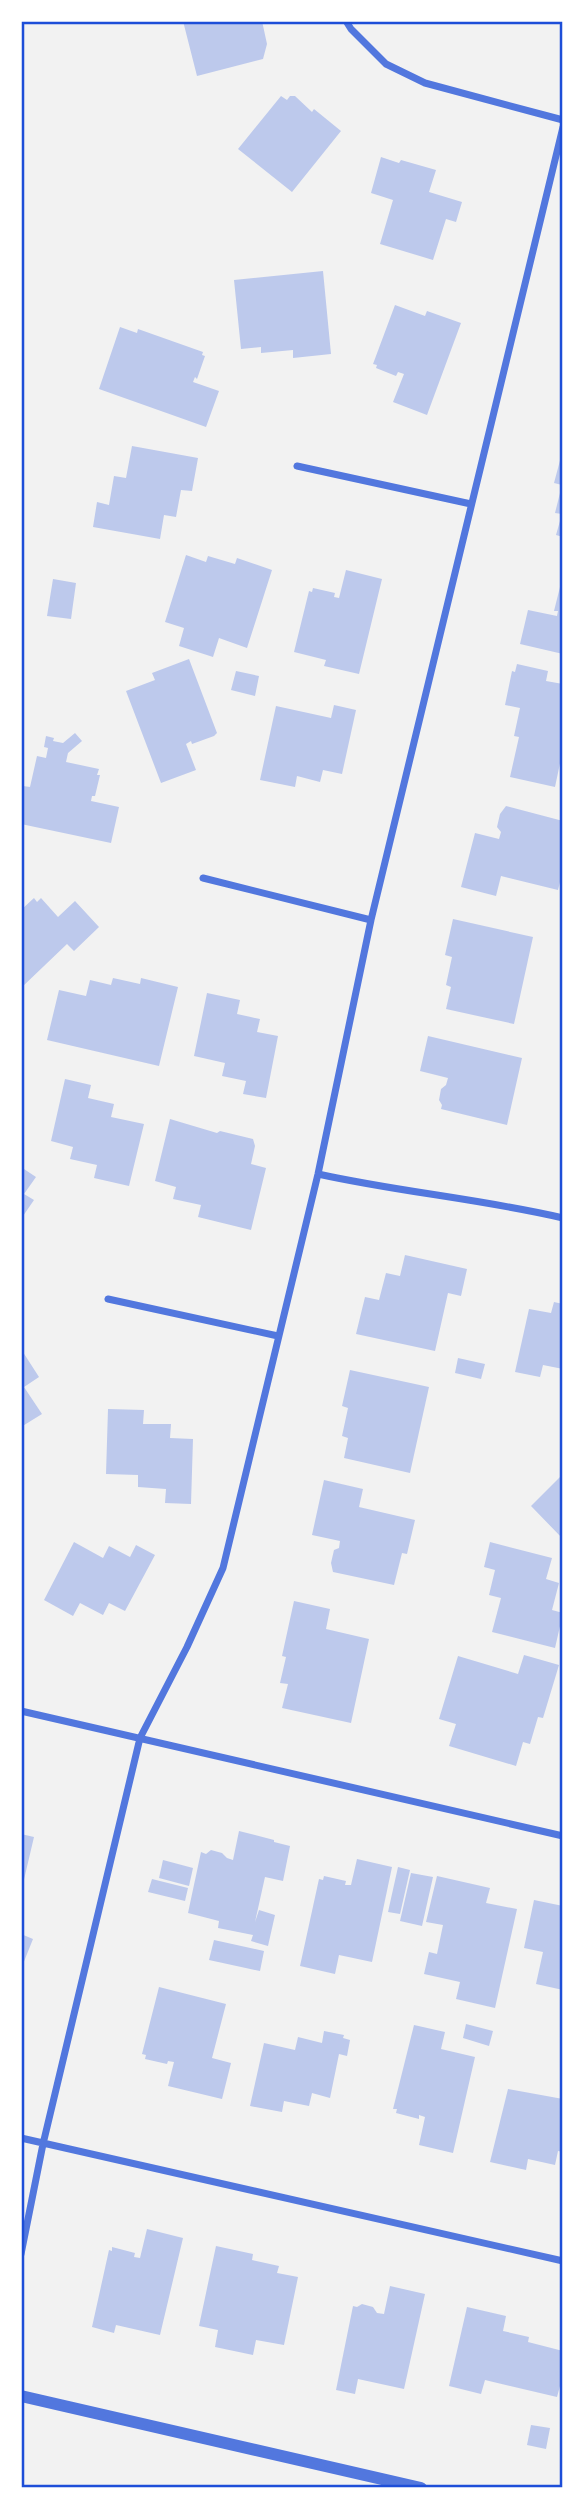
<svg xmlns="http://www.w3.org/2000/svg" width="584" height="2509" font-family="'PT Sans',sans-serif">
  <style>
    .building { fill: #bdc9ec }
    .lines { fill: none; stroke-linecap: round; stroke-linejoin: round }
    .minor { stroke: #5277de; stroke-width: 7 }
    .tertiary { stroke: #5277de; stroke-width: 12 }
    .neatline { fill: none; stroke: #1d4ed8; stroke-width: 2.5 }
  </style>
  <rect width="100%" height="100%" fill="#f2f2f2"/>
  <!-- building -->
  <path class="building" d="M183,21h79l5,23 -4,15 -66,17z
    M281,96l6,4 3,-4h5l17,16 2,-3 27,22 -49,61 -54,-43z
    M381,157l18,6 2,-3 35,10 -7,22 33,10 -6,20 -10,-3 -13,41 -53,-16 13,-44 -22,-7z
    M323,271l8,83 -38,4v-8l-32,3v-6l-20,2 -7,-69z
    M395,305l30,11 2,-5 34,12 -34,92 -34,-13 11,-28 -6,-2 -2,4 -20,-8 1,-3 -4,-1z
    M120,327l17,6 1,-4 65,23 -1,3 3,1 -8,23 -2,-2 -2,5 26,9 -13,36 -107,-38z
    M132,446l66,12 -6,33 -11,-1 -5,27 -12,-2 -4,24 -67,-12 4,-25 12,3 5,-29 12,2z
    M562,453h1v84l-7,-2 6,-21 -7,-1 7,-28 -8,-2z
    M186,555l20,7 2,-6 27,8 2,-6 35,12 -25,78 -28,-10 -6,19 -34,-11 5,-18 -19,-6z
    M346,570l36,9 -23,95 -35,-8 2,-6 -32,-8 15,-61 3,1 1,-4 22,5 -1,4 5,1z
    M53,579l23,4 -5,36 -24,-3z
    M560,587l3,1v66l-43,-10 8,-34 29,6 1,-5h-4z
    M189,659l28,74 -3,3 -22,8 -1,-3 -5,3 10,26 -35,13 -35,-92 29,-11 -3,-7z
    M517,664l31,7 -2,10 17,3v65l-8,38 -45,-10 9,-40 -5,-1 6,-28 -15,-3 7,-34 3,1z
    M236,671l23,5 -4,20 -24,-6z
    M334,705l22,5 -14,64 -19,-4 -3,12 -23,-6 -2,11 -35,-7 16,-74 55,12z
    M75,733l7,8 -14,12 -2,9 33,7 -2,6h3l-5,21h-3l-1,5 28,6 -8,36 -90,-19 2,-38 7,1 7,-31 9,2 2,-10 -4,-1 2,-11 8,2 -1,3 10,2z
    M506,806l57,15v62l-3,-1 -2,8 -57,-14 -5,20 -35,-9 14,-54 24,6 2,-7 -4,-5 3,-13z
    M34,898l3,4 4,-4 17,19 17,-16 24,26 -25,24 -7,-7 -46,44v-78z
    M453,919l80,18 -19,87 -68,-15 5,-22 -5,-2 6,-28 -7,-2z
    M113,978l27,6 1,-6 37,9 -19,79 -112,-26 12,-50 27,6 4,-16 21,5z
    M207,993l33,7 -3,14 23,5 -3,13 21,4 -12,62 -23,-4 3,-13 -24,-5 3,-13 -31,-7z
    M428,1036l94,22 -15,67 -66,-16 1,-4 -3,-5 2,-11 5,-4 2,-7 -28,-7z
    M65,1079l26,6 -3,13 26,6 -3,13 33,7 -15,62 -35,-8 3,-13 -27,-6 3,-12 -22,-6z
    M170,1119l47,14 3,-2 33,8 2,7 -4,18 15,4 -15,62 -53,-13 3,-12 -28,-6 3,-12 -21,-6z
    M21,1167l15,10 -12,17 10,6 -13,19z
    M405,1255l62,14 -6,27 -13,-3 -13,58 -79,-17 9,-37 14,3 7,-27 14,3z
    M554,1302l9,2v65l-20,-4 -3,12 -25,-5 14,-63 22,4z
    M21,1349l18,28 -15,10 18,27 -21,13z
    M458,1358l27,6 -4,15 -26,-6z
    M350,1370l79,17 -19,86 -66,-15 4,-20 -6,-2 6,-28 -6,-2z
    M108,1409l36,1 -1,14h28l-1,14 23,1 -2,65 -26,-1 1,-14 -28,-2v-12l-32,-1z
    M563,1474v65l-32,-33z
    M324,1480l39,9 -4,18 56,13 -8,34 -5,-1 -8,32 -61,-13 -2,-9 3,-13 5,-2 1,-7 -28,-6z
    M74,1542l29,16 6,-12 21,11 6,-12 19,10 -30,56 -16,-8 -6,12 -23,-12 -7,13 -29,-16z
    M490,1542l62,16 -6,21 13,4 -7,27 11,3 -8,35 -63,-16 9,-34 -12,-3 6,-25 -11,-3z
    M294,1601l36,8 -4,20 43,10 -18,84 -69,-15 6,-24 -8,-1 6,-26 -4,-1z
    M524,1655l35,10 -16,53 -5,-1 -8,27 -7,-2 -7,24 -67,-20 7,-22 -17,-5 19,-63 60,18z
    M239,1831l35,9v2l16,4 -7,35 -18,-4 -10,45 4,-12 16,5 -7,31 -17,-5 2,-6 -35,-7 1,-7 -31,-8 13,-61 5,2 5,-4 11,3 5,5 6,2z
    M21,1834l13,3 -12,51h-1z
    M357,1859l35,8 -20,95 -33,-7 -4,19 -35,-8 19,-87 4,1 1,-4 22,5 -1,4h6z
    M163,1860l30,8 -4,18 -30,-8z
    M398,1867l12,3 -10,44 -12,-2z
    M411,1873l22,4 -11,49 -22,-5z
    M437,1876l53,12 -4,15 31,6 -22,99 -39,-9 4,-17 -36,-8 5,-22 8,2 6,-29 -17,-3z
    M152,1879l36,9 -3,13 -37,-9z
    M534,1900l29,6v84l-27,-6 7,-32 -19,-4z
    M21,1934l12,5 -12,30z
    M214,1940l50,11 -4,20 -51,-11z
    M159,1987l67,17 -14,54 19,5 -9,36 -54,-13 6,-24 -6,-1 -1,3 -22,-5 1,-4 -4,-1z
    M466,2024l27,7 -4,15 -26,-8z
    M414,2025l31,7 -4,17 34,8 -22,96 -34,-8 6,-28 -6,-2v4l-23,-6 1,-4h-4z
    M324,2031l20,4 -1,3 7,2 -3,16 -8,-2 -9,44 -18,-5 -3,13 -25,-5 -2,11 -32,-6 14,-63 31,7 3,-13 24,6z
    M508,2089l55,10v53l-5,-1 -3,14 -27,-6 -2,11 -36,-8z
    M147,2229l36,9 -23,97 -44,-10 -2,8 -22,-6 17,-77 3,1v-4l23,6 -1,4 6,1z
    M216,2246l37,8 -1,6 27,6 -2,7 21,4 -14,68 -28,-5 -3,15 -38,-8 3,-17 -19,-4z
    M390,2286l35,8 -21,95 -46,-10 -3,15 -19,-4 17,-84 4,1 5,-3 11,3 4,6 7,1z
    M467,2307l39,9 -3,15 26,6 -1,5 35,9v24l-6,22 -72,-17 -4,14 -32,-8z
    M531,2425l19,3 -4,21 -19,-4z"/>
  <g class="lines">
    <!-- minor -->
    <path class="minor" d="M346,21l5,8 35,35 39,19 138,37
      M297,466l174,38
      M203,878l168,42
      M318,1174c81,18 164,25 245,44
      M108,1299l170,37
      M21,1711l542,125
      M21,2138l542,123
      M21,2254l22,-110 97,-406 47,-91 36,-79 95,-394 53,-254 192,-793"/>
    <!-- tertiary -->
    <path class="tertiary" d="M21,2396l400,92"/>
  </g>
  <!-- border -->
  <rect width="584" height="2509" fill="none" stroke="#ffffff" stroke-width="46"/>
  <rect x="23" y="23" width="538" height="2463" class="neatline"/>
</svg>
